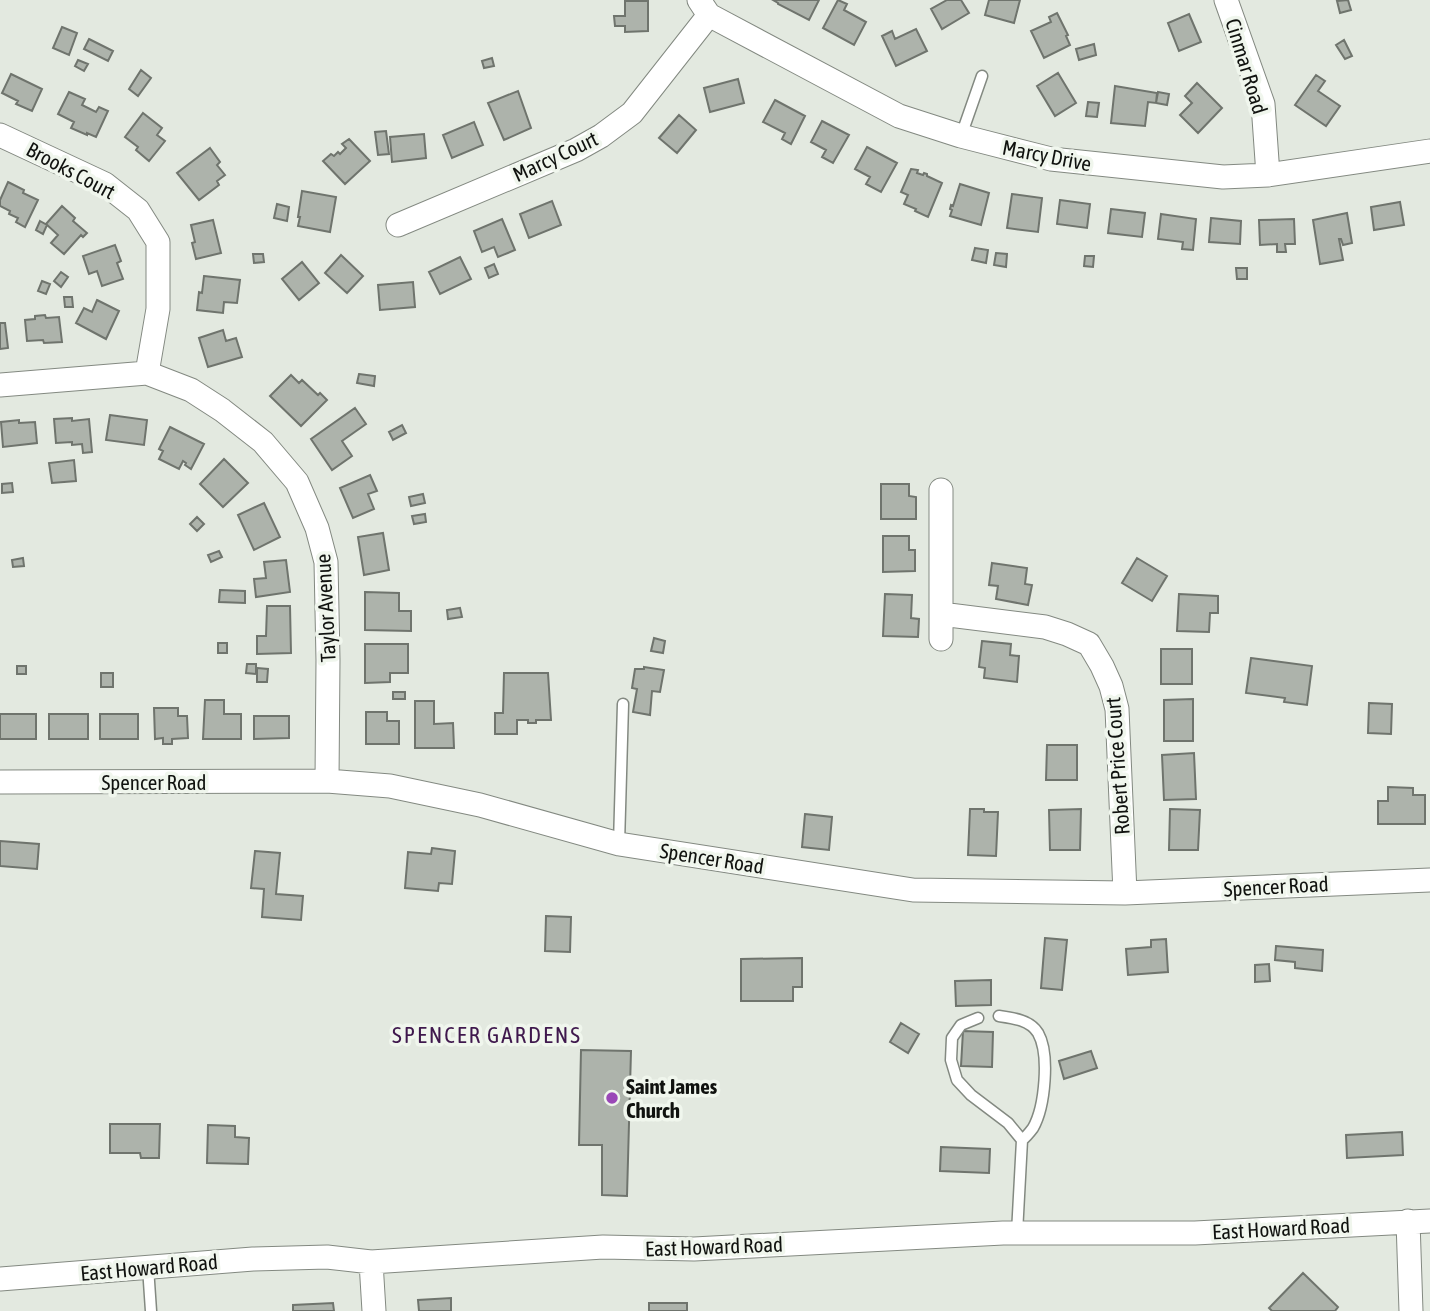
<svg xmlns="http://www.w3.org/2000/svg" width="1430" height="1311" font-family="'Asap Condensed',sans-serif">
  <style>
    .building { fill: #adb3ab; stroke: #6f746d; stroke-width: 2 }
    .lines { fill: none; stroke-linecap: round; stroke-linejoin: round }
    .lane-casing { stroke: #838981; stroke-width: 13 }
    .street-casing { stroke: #838981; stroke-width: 25 }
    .lane { stroke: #fff; stroke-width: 10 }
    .street { stroke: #fff; stroke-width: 23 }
    .poi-dot { fill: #9a48b7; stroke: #f0f6ed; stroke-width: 2.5 }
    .labels { text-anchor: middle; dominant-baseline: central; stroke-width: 7; stroke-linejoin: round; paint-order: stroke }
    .street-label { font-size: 21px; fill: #10120f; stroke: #f0f6ed }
    .poi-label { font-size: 21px; font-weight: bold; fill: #10120f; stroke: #f0f6ed; text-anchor: start }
    .neighbourhood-label { font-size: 23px; letter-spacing: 2px; fill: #3f184d; stroke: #f0f6ed }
  </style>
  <rect width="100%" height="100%" fill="#e3e9e0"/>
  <!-- building -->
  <path class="building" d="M773,0h46l-10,20 -31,-16v-1z
    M838,0l9,4 -3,6 22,12 -12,23 -31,-17z
    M947,0h14l8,13 -27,16 -11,-20z
    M989,0h31l-6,23 -29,-8z
    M1348,0l3,10 -11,3 -3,-12z
    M625,1h23v30l-23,1v-6h-10l-1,-10h11z
    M1057,13l11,22 -2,1 4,9 -26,13 -13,-27 20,-9 -2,-5z
    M1189,14l12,28 -22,9 -11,-28z
    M62,27l15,6 -8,22 -16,-7z
    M916,29l11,22 -31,15 -14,-30 10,-5 3,8z
    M89,39l24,12 -5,10 -24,-12z
    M1344,40l8,16 -7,3 -9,-14z
    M1094,44l2,11 -17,5 -3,-11z
    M492,58l2,8 -10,2 -2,-7z
    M78,60l10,4 -4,7 -9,-5z
    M141,70l10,8 -13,18 -9,-7z
    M1058,73l18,30 -21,13 -18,-30z
    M11,74l31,15 -10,22 -16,-7 2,-3 -16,-8z
    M1316,75l9,6 -7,10 22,15 -14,20 -31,-21z
    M738,79l6,24 -34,9 -6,-24z
    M1197,83l25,25 -24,25 -18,-18 12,-12 -7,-7z
    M1115,86l42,7 -1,10 -8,-1 -3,24 -34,-3z
    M518,91l13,37 -27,12 -16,-37z
    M69,92l16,7 -3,6 14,7 3,-5 9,4 -12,26 -9,-4v2l-16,-7 3,-6 -16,-8z
    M1158,92l11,2 -2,11 -11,-2z
    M775,100l30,16 -14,28 -9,-5 3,-6 -22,-11z
    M1088,102l11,1 -2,14 -11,-1z
    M143,113l19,15 -5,7 8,6 -16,20 -13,-11 2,-3 -13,-10z
    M679,115l17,15 -19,23 -18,-15z
    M822,121l27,14 -16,28 -11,-6 4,-7 -15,-8z
    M474,122l9,23 -31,13 -9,-23z
    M386,131l3,23 -11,1 -3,-23z
    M424,134l2,24 -34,4 -2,-25z
    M349,139l21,22 -25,23 -22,-23 8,-7 3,2 4,-4 2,2 6,-6 -4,-4z
    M867,147l30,16 -16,29 -15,-8 4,-7 -15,-8z
    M210,148l10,14 -3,3 8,10 -8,6 2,4 -20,15 -22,-27z
    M911,169l7,1 -1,3 6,2 1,-2 3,1v2l15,7 -14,34 -13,-6 1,-2 -12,-5 4,-9 -7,-3z
    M8,182l16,8 -1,3 15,7 -13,27 -9,-5 2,-4 -9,-4 1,-3 -10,-5v-6z
    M960,184l29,9 -8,32 -31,-9 2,-6 -2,-1 1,-4 2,1z
    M302,191l34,6 -6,35 -32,-6 2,-9h-2z
    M1012,194l30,4 -4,34 -31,-4z
    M1060,200l30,4 -3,24 -30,-4z
    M552,201l9,24 -32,13 -9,-24z
    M1400,202l4,23 -30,5 -3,-23z
    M277,204l12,3 -2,14 -13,-3z
    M62,206l13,12 -2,3 14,12 -4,4 -2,-2 -17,19 -13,-11 7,-8 -12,-11z
    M1111,209l34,4 -3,24 -34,-4z
    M1347,213l5,30 -9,2 -2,-6h-2l4,21 -23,4 -7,-44z
    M1161,214l35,5 -3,31 -11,-1 1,-7 -25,-3z
    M1211,218l30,3 -1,23 -31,-2z
    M502,219l13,31 -17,7 -4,-10 -12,5 -8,-21z
    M1294,219l1,25h-10l1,8h-9v-8l-17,1 -1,-25z
    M213,220l8,33 -25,6 -4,-16 3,-1 -4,-17z
    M40,221l7,4 -4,9 -7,-4z
    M115,245l6,16 -4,2 6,16 -21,7 -5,-15 -8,3 -6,-18z
    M975,248l13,2 -2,13 -14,-3z
    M996,253l11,1 -1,13 -12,-2z
    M253,254h10l1,8 -10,1z
    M341,255l22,21 -16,17 -22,-20z
    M1085,256h9l-1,11 -9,-1z
    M460,257l11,22 -31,15 -11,-22z
    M302,262l17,21 -20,17 -17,-21z
    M494,264l4,10 -9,4 -4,-10z
    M1236,268h11v11h-10z
    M61,272l7,5 -7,10 -7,-6z
    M204,276l36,4 -3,23 -13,-1 -1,11 -26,-3 2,-18 3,1z
    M42,281l8,3 -4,10 -8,-3z
    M413,282l2,25 -35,3 -2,-25z
    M64,297h8l1,10h-8z
    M97,300l22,11 -13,28 -30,-16 8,-15 8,4z
    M45,315l1,3 13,-1 3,25 -18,1 -1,-3 -16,1 -2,-21 10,-1v-3z
    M0,323h5l3,25 -8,1z
    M223,330l3,11 10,-3 6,19 -34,10 -9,-29z
    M359,374l16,2 -1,10 -17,-3z
    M291,375l8,8 3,-3 16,15 2,-2 7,7 -26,26 -31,-30z
    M355,408l11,16 -24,17 10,15 -20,14 -21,-31z
    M110,415l37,5 -3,25 -38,-5z
    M72,418v3l17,-2 3,33 -9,1 -1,-9 -10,1v-3l-16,1 -2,-24z
    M19,420v3l16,-1 2,21 -34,4 -2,-25z
    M402,425l4,8 -13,7 -4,-8z
    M170,427l34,17 -13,25 -6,-4 1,-2 -3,-2 -4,8 -20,-10 4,-8 -4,-2z
    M224,459l24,24 -25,24 -23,-23z
    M74,460l2,21 -24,2 -3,-20z
    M370,475l7,16 -9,3 6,15 -21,9 -13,-30z
    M12,483l1,9 -11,1v-9z
    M881,484h28v12l7,1v22h-35z
    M423,494l2,9 -14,3 -2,-9z
    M264,503l16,34 -26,13 -16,-35z
    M425,514l1,8 -12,2 -2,-8z
    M197,517l7,7 -7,7 -7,-7z
    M383,533l6,37 -25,5 -6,-38z
    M883,536h26v14h6v21l-32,1z
    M219,551l3,6 -11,5 -3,-7z
    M23,558l1,8 -11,1 -1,-7z
    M1137,558l30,18 -15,25 -30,-18z
    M286,560l4,32 -34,5 -2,-18 12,-1 -2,-16z
    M992,563l35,5 -2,16 7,1 -4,20 -32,-6 2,-13 -9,-1z
    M220,590l25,1v12l-26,-1z
    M365,592l34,1v18h12v20l-46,-1z
    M885,594l27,1 -1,23 8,1 -1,18 -35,-1z
    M1179,594l39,2v17h-8l-1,19 -32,-1z
    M267,606h23l1,47 -34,1v-18h9z
    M460,608l2,9 -14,2 -1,-9z
    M654,638l11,3 -2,12 -12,-2z
    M982,641l29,3 -1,11 9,1 -2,26 -33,-4 1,-10 -6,-1z
    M218,643h9v10h-9z
    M365,644h43v29h-18v9l-25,1z
    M1161,649h31v35h-31z
    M1251,658l61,8 -5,39 -23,-3 1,-4 -39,-5z
    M247,664h9v10l-10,-1z
    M17,666h9v8h-9z
    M644,667l20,3 -4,22 -8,-1 -2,24 -17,-3 4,-23 -5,-1 3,-19h9z
    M257,668l11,1 -1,13h-10z
    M101,673h12v14h-12z
    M504,673h44l3,47h-15v3h-8v-3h-11v14h-22v-21h8z
    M393,692h12v7h-12z
    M1193,699v42h-29v-41z
    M205,700h19v14h17v25h-38z
    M415,701h19v23l19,-1 1,25h-39z
    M1369,703l23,1 -1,30 -23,-1z
    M154,708h24v8h9l1,22 -16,1v5h-9v-6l-8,1z
    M366,712h21v9h12v23h-33z
    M0,714h36v25h-36z
    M49,714h39v25h-39z
    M100,714h38v25h-38z
    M254,716h35v22l-35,1z
    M1047,745h30v35h-31z
    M1194,753l2,46 -32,1 -2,-45z
    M1388,787l25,1v7h12v29h-47v-23h10z
    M970,809h14v3h14l-2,44 -28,-1z
    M1081,809l-1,41h-30l-1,-40z
    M1170,809l30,1 -2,40h-29z
    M805,814l27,3 -3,33 -27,-3z
    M0,841l39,3 -2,25 -37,-3z
    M432,848l23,3 -3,33 -13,-1 -1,8 -33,-3 3,-36 23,2z
    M255,851l25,2 -4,41 27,2 -2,24 -39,-3 2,-28 -13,-1z
    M546,916l25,1 -1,35 -25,-1z
    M1045,938l22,2 -5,50 -21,-2z
    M1166,939l2,33 -40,3 -2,-26 25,-2v-7z
    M1276,946l47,4 -1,21 -27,-3v-6l-20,-2z
    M802,958v29h-9v14h-52v-42z
    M1269,964l1,17 -15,1v-17z
    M991,980v25l-35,1 -1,-25z
    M901,1023l18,11 -11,19 -18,-11z
    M963,1031l30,1 -1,35 -31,-1z
    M581,1050l50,1 -4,145 -25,-1v-50h-23z
    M1091,1051l6,17 -33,11 -5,-18z
    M110,1124h50l-1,34h-18l-1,-5h-30z
    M208,1125l27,1v11l14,1 -1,26 -41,-1z
    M1402,1132l1,23 -56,3 -1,-23z
    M941,1147l49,2 -1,24 -49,-2z
    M1303,1273l35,34 -3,4h-63l-3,-3z
    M451,1298v13h-32l-1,-11z
    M333,1303l1,8h-41v-6z
    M649,1303h38v8h-38z"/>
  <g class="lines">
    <!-- lane casing -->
    <g class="lane-casing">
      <path id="lane" d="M961,136l21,-60
        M619,844l4,-140
        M999,1016c14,2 31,4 39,17 12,21 7,74 -5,95 -3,4 -7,9 -11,12
        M978,1018l-17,7 -9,13 -1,22 6,20 14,15 37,28 14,17 -5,93
        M148,1267l3,44"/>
    </g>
    <!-- street casing -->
    <g class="street-casing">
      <path id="street" d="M699,0l10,15 190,101 62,20 90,23 172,18 45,-2 162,-24
        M1226,0l37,104 5,71
        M0,135l105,49 33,26 20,32v67l-11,64
        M398,225l178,-75 25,-14 31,-23 77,-98
        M0,385l147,-12 44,17 31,20 41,32 34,40 20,46 9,34 2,98 -1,121
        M941,614l104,13 22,7 22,10 13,22 9,20 6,23 8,184
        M941,639v-149
        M0,782l327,-1 63,5 90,19 139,39 294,46 212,3 305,-13
        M1408,1221l3,90
        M371,1262l3,49
        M0,1279l253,-20 74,-2 44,5 232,-15 91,2 309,-16h192l235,-12"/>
    </g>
    <!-- lane -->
    <use href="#lane" class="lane"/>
    <!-- street -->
    <use href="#street" class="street"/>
  </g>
  <!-- markers -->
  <circle class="poi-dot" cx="612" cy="1098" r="7"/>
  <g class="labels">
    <!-- street labels -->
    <g class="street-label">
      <text transform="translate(1247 66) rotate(73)">Cinmar Road</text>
      <text transform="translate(1047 155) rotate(11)">Marcy Drive</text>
      <text transform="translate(555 156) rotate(-25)">Marcy Court</text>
      <text transform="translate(71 170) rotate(28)">Brooks Court</text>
      <text transform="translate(325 608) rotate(-93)">Taylor Avenue</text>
      <text transform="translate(1117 766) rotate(-94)">Robert Price Court</text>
      <text x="154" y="782">Spencer Road</text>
      <text transform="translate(712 858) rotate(9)">Spencer Road</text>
      <text transform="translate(1276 886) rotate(-3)">Spencer Road</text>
      <text transform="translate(1281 1228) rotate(-3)">East Howard Road</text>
      <text transform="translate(714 1246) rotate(-2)">East Howard Road</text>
      <text transform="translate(149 1267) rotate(-5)">East Howard Road</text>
    </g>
    <!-- poi labels -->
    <g class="poi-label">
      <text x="626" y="1086">Saint James<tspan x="626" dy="24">Church</tspan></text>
    </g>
    <!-- neighbourhood labels -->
    <g class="neighbourhood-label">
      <text x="487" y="1035">SPENCER GARDENS</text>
    </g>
  </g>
</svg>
